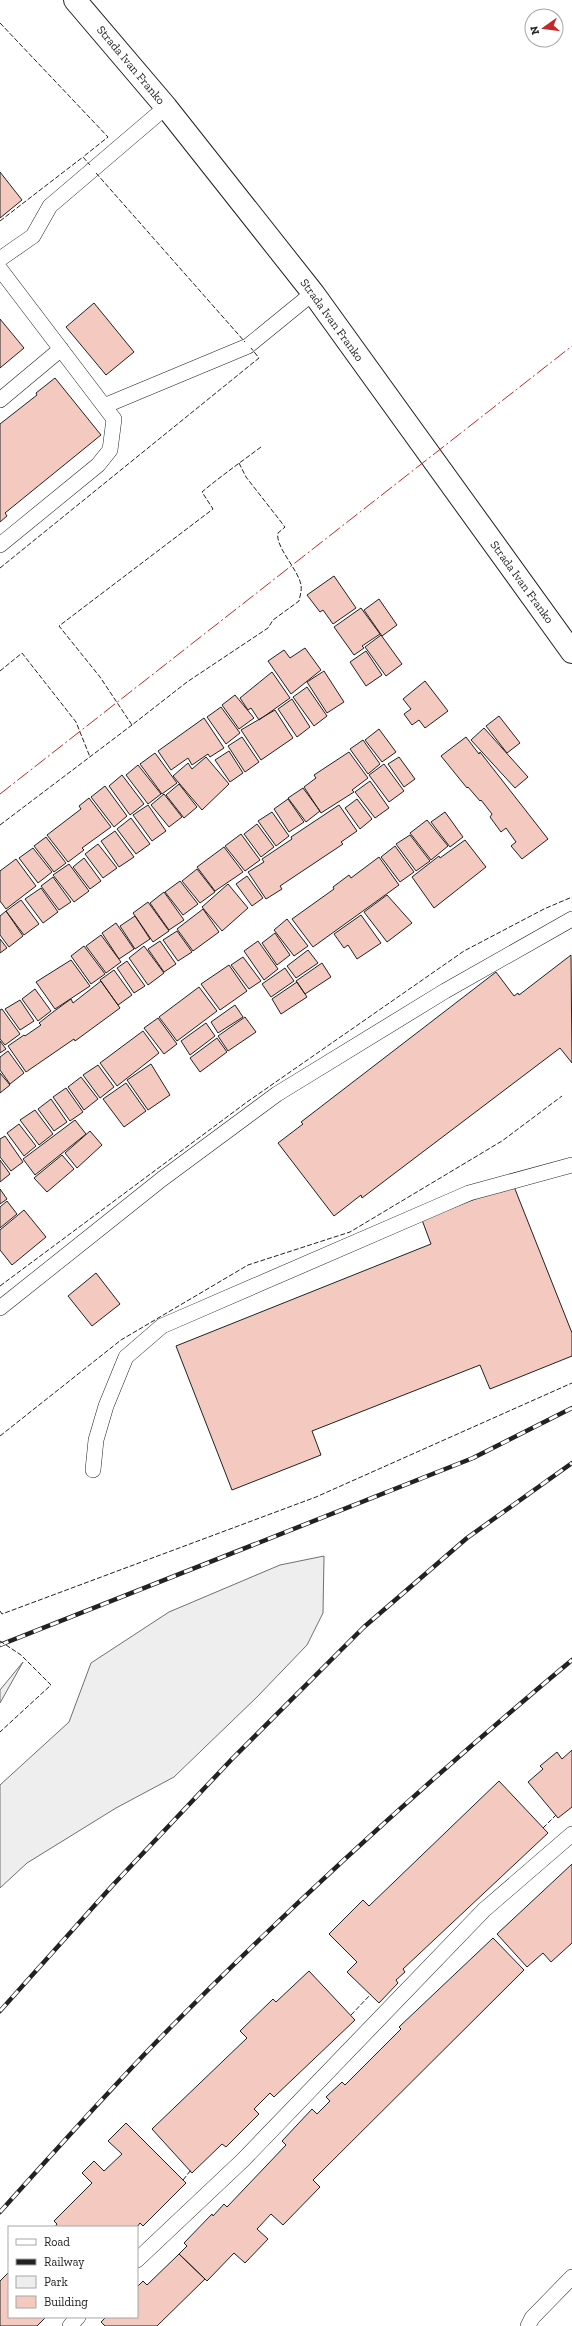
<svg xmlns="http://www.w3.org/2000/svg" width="572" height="2326" font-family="'Zilla Slab',serif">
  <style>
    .green { fill: #eee; stroke: #6f6f6f }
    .building { fill: #f3c9c0; stroke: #222 }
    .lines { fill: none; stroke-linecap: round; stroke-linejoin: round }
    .service-casing { stroke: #222; stroke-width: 16 }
    .secondary-casing { stroke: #222; stroke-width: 24 }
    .service { stroke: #fff; stroke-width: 15 }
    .secondary { stroke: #fff; stroke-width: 22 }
    .rail-casing { stroke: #222; stroke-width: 4.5 }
    .rail { stroke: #fff; stroke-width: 3; stroke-dasharray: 9; stroke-linecap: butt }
    .fence { stroke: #222; stroke-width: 1; stroke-dasharray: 5 2; stroke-linecap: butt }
    .power { stroke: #c62828; stroke-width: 1; stroke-dasharray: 14 3 2 3; stroke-linecap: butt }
    .labels { text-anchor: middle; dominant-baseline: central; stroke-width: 3; stroke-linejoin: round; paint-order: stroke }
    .street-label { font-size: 12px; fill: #222; stroke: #fff }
  </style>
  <rect width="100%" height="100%" fill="#fff"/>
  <!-- green -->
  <path class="green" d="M324,1556l-1,57 -16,32 -50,52 -83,80 -58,31 -89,55 -27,25v-103l69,-63 22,-59 78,-51 111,-47z
    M23,1662l-23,41v-13z"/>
  <!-- building -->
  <path class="building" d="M0,172l22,28 -22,18z
    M94,303l40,49 -28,23 -40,-48z
    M0,319l24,29 -24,20z
    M55,378l46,57 -96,78 2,3 -7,6v-98l37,-29 -1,-2z
    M334,576l22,32 -23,16 -10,-14 -3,2 -13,-17z
    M379,599l18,26 -15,11 -18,-26z
    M361,608l19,26 -18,12 2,2 -10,7 -20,-28z
    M381,635l21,29 -16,12 -21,-29z
    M305,648l16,22 -30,24 -23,-33 16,-11 6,8z
    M366,651l16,24 -16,11 -16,-24z
    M324,671l20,31 -17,11 -20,-31z
    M272,672l18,26 -31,22 -8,-12 -3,2 -8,-12z
    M425,681l23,30 -23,17 -6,-8 -7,5 -8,-11 7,-5 -8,-10z
    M307,687l20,29 -13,10 -21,-29z
    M235,695l19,23 -15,11 -17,-24z
    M292,699l18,28 -13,10 -19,-28z
    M221,707l19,26 -14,11 -19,-27z
    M275,710l18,28 -32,22 -20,-30z
    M499,716l21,27 -13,10 -21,-27z
    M204,718l20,30 -14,9 -2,-3 -16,11 -4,-7 -17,12 -13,-19z
    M484,728l44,49 -13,11 -44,-48z
    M379,729l17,23 -14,10 -17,-22z
    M242,737l17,25 -14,10 -17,-26z
    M466,737l13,17 1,-2 68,87 -26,20 -11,-13 5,-4 -10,-14 -5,4 -11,-15 2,-3 -11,-14 -1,1 -12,-14 -1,1 -26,-32z
    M363,740l17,24 -12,10 -18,-25z
    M229,751l14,22 -13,9 -15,-22z
    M349,752l19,26 -16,12 2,2 -33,21 -17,-26 12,-9 -2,-3z
    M155,753l22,30 -15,11 -22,-30z
    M206,757l23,27 -27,26 -29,-34 15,-13 4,6z
    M399,757l16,22 -11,8 -16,-23z
    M384,764l20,27 -15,11 -20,-27z
    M138,765l23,29 -13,10 -22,-29z
    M122,775l22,29 -14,11 -21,-29z
    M370,781l19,27 -14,10 -20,-26z
    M179,784l18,23 -13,11 -18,-23z
    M105,786l22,30 -13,11 -23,-30z
    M303,788l17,23 -14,11 -18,-24z
    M164,794l18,23 -13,10 -18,-22z
    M89,798l22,29 -29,21 2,2 -16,12 -21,-27 34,-26 -2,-3z
    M288,799l16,23 -15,10 -15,-23z
    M357,799l15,20 -12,10 -15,-21z
    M148,805l18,26 -14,10 -19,-26z
    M339,805l18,26 -16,11 2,2 -63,42 2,3 -16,10 -18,-27 16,-10 -2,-3 30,-20 -1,-2z
    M272,812l17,24 -13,10 -18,-25z
    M445,812l18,25 -13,10 -19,-25z
    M131,818l19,26 -14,10 -19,-25z
    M427,820l21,26 -17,14 -21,-27z
    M257,824l17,23 -13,10 -17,-23z
    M115,831l19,26 -15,10 -18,-26z
    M241,834l19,26 -15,11 -20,-25z
    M410,835l20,26 -14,10 -20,-27z
    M46,837l20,26 -12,9 -20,-26z
    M465,840l21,27 -52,41 -22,-31 27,-21 1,2z
    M98,844l19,24 -14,10 -18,-24z
    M395,846l19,26 -14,10 -19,-25z
    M224,847l19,25 -28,19 -18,-24z
    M33,848l19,24 -14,11 -19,-25z
    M379,857l20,28 -86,62 -21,-28 42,-30 -1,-2 16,-12 2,3z
    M84,858l17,23 -11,8 -17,-22z
    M16,859l20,27 -30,23 -6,-8v-30z
    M69,864l20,27 -15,11 -21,-27z
    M197,869l18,23 -15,11 -18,-22z
    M247,876l16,22 -11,8 -16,-22z
    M53,877l18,25 -12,8 -18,-24z
    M180,881l18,23 -15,11 -18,-23z
    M228,884l20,24 -26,23 -20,-24z
    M41,888l17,24 -15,11 -18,-24z
    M164,892l20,28 -15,10 -19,-27z
    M387,895l25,28 -25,19 -23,-30z
    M21,900l18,24 -15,11 -18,-24z
    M148,902l21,29 -16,11 -20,-29z
    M203,909l16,23 -26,19 -16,-22z
    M6,911l17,25 -14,11 -9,-12v-19z
    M361,915l20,28 -24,16 -9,-14 -4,3 -10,-14z
    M135,916l15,23 -15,10 -15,-23z
    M287,919l21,27 -14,10 -20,-26z
    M116,923l18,26 -15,10 -17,-26z
    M177,931l15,21 -14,9 -15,-21z
    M275,933l15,22 -13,10 -15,-22z
    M101,935l20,27 -15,11 -20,-27z
    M0,939l7,9 -7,5z
    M160,941l16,23 -12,8 -16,-23z
    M258,941l20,28 -14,11 -20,-29z
    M84,946l21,28 -14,10 -20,-28z
    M144,946l20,27 -16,12 -19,-27z
    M308,950l10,13 -22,15 -9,-12z
    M571,955l1,108 -12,-15 -198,150 -1,-3 -27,21 -56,-73 25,-19 -2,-2 195,-150 18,24 4,-3 1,2z
    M243,957l18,24 -12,8 -18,-24z
    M71,960l19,26 -35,23 -19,-27z
    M127,961l18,25 -11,7 -17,-25z
    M322,963l9,14 -26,17 -9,-13z
    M229,965l18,26 -27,19 -19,-26z
    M285,968l9,13 -23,16 -9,-13z
    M114,970l18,25 -14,10 -18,-25z
    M101,981l19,27 -45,33 -1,-2 -48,33 -18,-26 16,-11 1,1 16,-11 -2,-2 14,-11 18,-13 2,4z
    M297,982l10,15 -26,17 -9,-15z
    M199,987l18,24 -40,30 -18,-24z
    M35,989l16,22 -13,10 -16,-22z
    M20,1000l14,21 -14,9 -15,-21z
    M235,1005l8,12 -25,16 -7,-11z
    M2,1009l18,25 -15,11 -5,-6v-29z
    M245,1017l11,15 -28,19 -10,-15z
    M158,1018l19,26 -13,10 -20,-26z
    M206,1023l9,13 -25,19 -9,-14z
    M143,1031l16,22 -42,33 -17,-23z
    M217,1038l10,14 -27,20 -10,-14z
    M0,1041l6,8 -6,4z
    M8,1051l16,22 -14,11 -10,-14v-13z
    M151,1064l19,31 -22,15 -21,-30z
    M98,1065l16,22 -14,11 -17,-23z
    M0,1073l10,12 -10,8z
    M81,1077l17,22 -14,11 -16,-23z
    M126,1083l20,28 -22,16 -21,-28z
    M66,1088l17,24 -13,9 -17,-24z
    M51,1099l16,23 -13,9 -16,-22z
    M35,1110l18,24 -14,11 -19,-25z
    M75,1120l11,14 -51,41 -12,-16z
    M19,1124l17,22 -12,10 -17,-23z
    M90,1131l12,14 -25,23 -12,-15z
    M5,1136l18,26 -12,9 -11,-14v-18z
    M62,1155l12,14 -27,23 -13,-14z
    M0,1160l10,14 -10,8z
    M513,1184l59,149v23l-82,33 -10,-24 -168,66 9,24 -89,35 -56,-144 255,-102 -9,-24z
    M0,1189l7,10 -7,5z
    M7,1201l10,13 -17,14v-21z
    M24,1210l22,27 -34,28 -12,-15v-20z
    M96,1273l24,31 -28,22 -24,-30z
    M572,1750v57l-14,11 -30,-36 15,-13 -3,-3 17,-14 5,7z
    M499,1781l49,52 -145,136 2,3 -9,8 2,3 -19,20 -32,-31 10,-10 -28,-28 34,-34 6,6z
    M572,1864v79l-21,19 -8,-9 -16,14 -30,-33z
    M493,1938l31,32 -211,210 7,7 -37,38 -12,-11 -14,15 11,10 -23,24 -11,-10 -27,28 -28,-27 8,-8 -3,-3 28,-29 1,2 11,-12 3,3 59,-62 -4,-4 30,-32 5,5 13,-13 -4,-4 16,-15 3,3 56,-56 -2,-2z
    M309,1971l46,49 -81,77 -4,-4 -16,16 5,5 -33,33 -4,-3 -30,29 -40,-44 95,-91 -7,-7 33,-32 3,3z
    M126,2123l60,60 -43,43 -3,-3 -3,4h-82l2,-3 -3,-3 38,-38 -10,-10 12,-12 10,10 18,-17 -14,-13z
    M179,2254l26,25 -48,47h-52l-4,-4 5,-5h31v-30l6,-6 4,4z
    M9,2272v45h37l-9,9h-37v-45z"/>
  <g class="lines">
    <!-- service casing -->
    <g class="service-casing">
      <path id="service" d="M0,259l33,-23 17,-30 116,-99
        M0,269l114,150 -4,31 -12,15 -98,80
        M0,400l61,-51
        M104,406l144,-60 65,-53
        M0,1308l162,-129 115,-85 168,-103 127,-72
        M93,1470l3,-30 10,-34 20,-49 36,-31 307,-133 103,-28
        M137,2260l106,-100 241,-250 88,-76
        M70,2326l8,-9
        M528,2326l4,-8 40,-41"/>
    </g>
    <!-- secondary casing -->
    <g class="secondary-casing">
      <path id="secondary" d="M75,0l91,107 147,186 259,359"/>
    </g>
    <!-- service -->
    <use href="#service" class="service"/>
    <!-- secondary -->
    <use href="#secondary" class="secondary"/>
    <!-- rail casing -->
    <g class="rail-casing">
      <path id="rail" d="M0,1645l473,-187 99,-50
        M0,2011l112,-125 120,-127 132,-132 103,-89 105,-75
        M0,2212c55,-61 110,-123 168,-182 128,-130 264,-253 404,-370"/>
    </g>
    <!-- rail -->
    <use href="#rail" class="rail"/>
    <!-- fence -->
    <path class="fence" d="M0,23l108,114 -25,20
      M96,173l149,169
      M0,221l83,-64 7,8
      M239,463l7,14 39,50 -7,6c-3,14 20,36 23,52 1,5 -1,11 -2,16l-26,19 -5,8 -81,54 -55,43 -32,-48 -41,-51 154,-117 -11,-17c19,-16 39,-30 59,-45
      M0,568l259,-210 -8,-10
      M0,671l22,-18 54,69 14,35
      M0,825l132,-100
      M0,1286l247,-184 217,-151 80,-42 28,-12
      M0,1436l121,-96 127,-75 102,-33 152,-91 60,-45
      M0,1611l2,3 314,-117 256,-114
      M0,1641l21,14 30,30 -51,47
      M543,1828l13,-13
      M351,2015l20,-21
      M183,2180l8,-10"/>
    <!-- power -->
    <path class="power" d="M0,794l572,-448"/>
  </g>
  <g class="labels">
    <!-- street labels -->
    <g class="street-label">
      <text transform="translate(131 65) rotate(50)">Strada Ivan Franko</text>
      <text transform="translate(332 320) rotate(54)">Strada Ivan Franko</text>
      <text transform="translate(522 582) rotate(54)">Strada Ivan Franko</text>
    </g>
  </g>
  <!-- legend -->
  <rect x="8" y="2226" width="130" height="92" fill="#ffffff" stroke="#a7a7a7"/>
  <rect x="16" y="2239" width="20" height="6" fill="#ffffff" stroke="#a7a7a7"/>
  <text x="44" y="2246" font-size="12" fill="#222222">Road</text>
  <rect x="16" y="2259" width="20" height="6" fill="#222222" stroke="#a7a7a7"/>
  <text x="44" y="2266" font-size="12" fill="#222222">Railway</text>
  <rect x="16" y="2276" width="20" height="12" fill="#eeeeee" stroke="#a7a7a7"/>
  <text x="44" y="2286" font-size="12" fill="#222222">Park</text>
  <rect x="16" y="2296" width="20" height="12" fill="#f3c9c0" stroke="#a7a7a7"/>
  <text x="44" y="2306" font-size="12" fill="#222222">Building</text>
  <!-- north arrow -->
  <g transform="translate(544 28) rotate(256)"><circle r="19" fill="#ffffff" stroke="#a7a7a7"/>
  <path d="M0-3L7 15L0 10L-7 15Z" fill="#c62828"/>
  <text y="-6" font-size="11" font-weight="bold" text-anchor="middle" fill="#222222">N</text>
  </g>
</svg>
